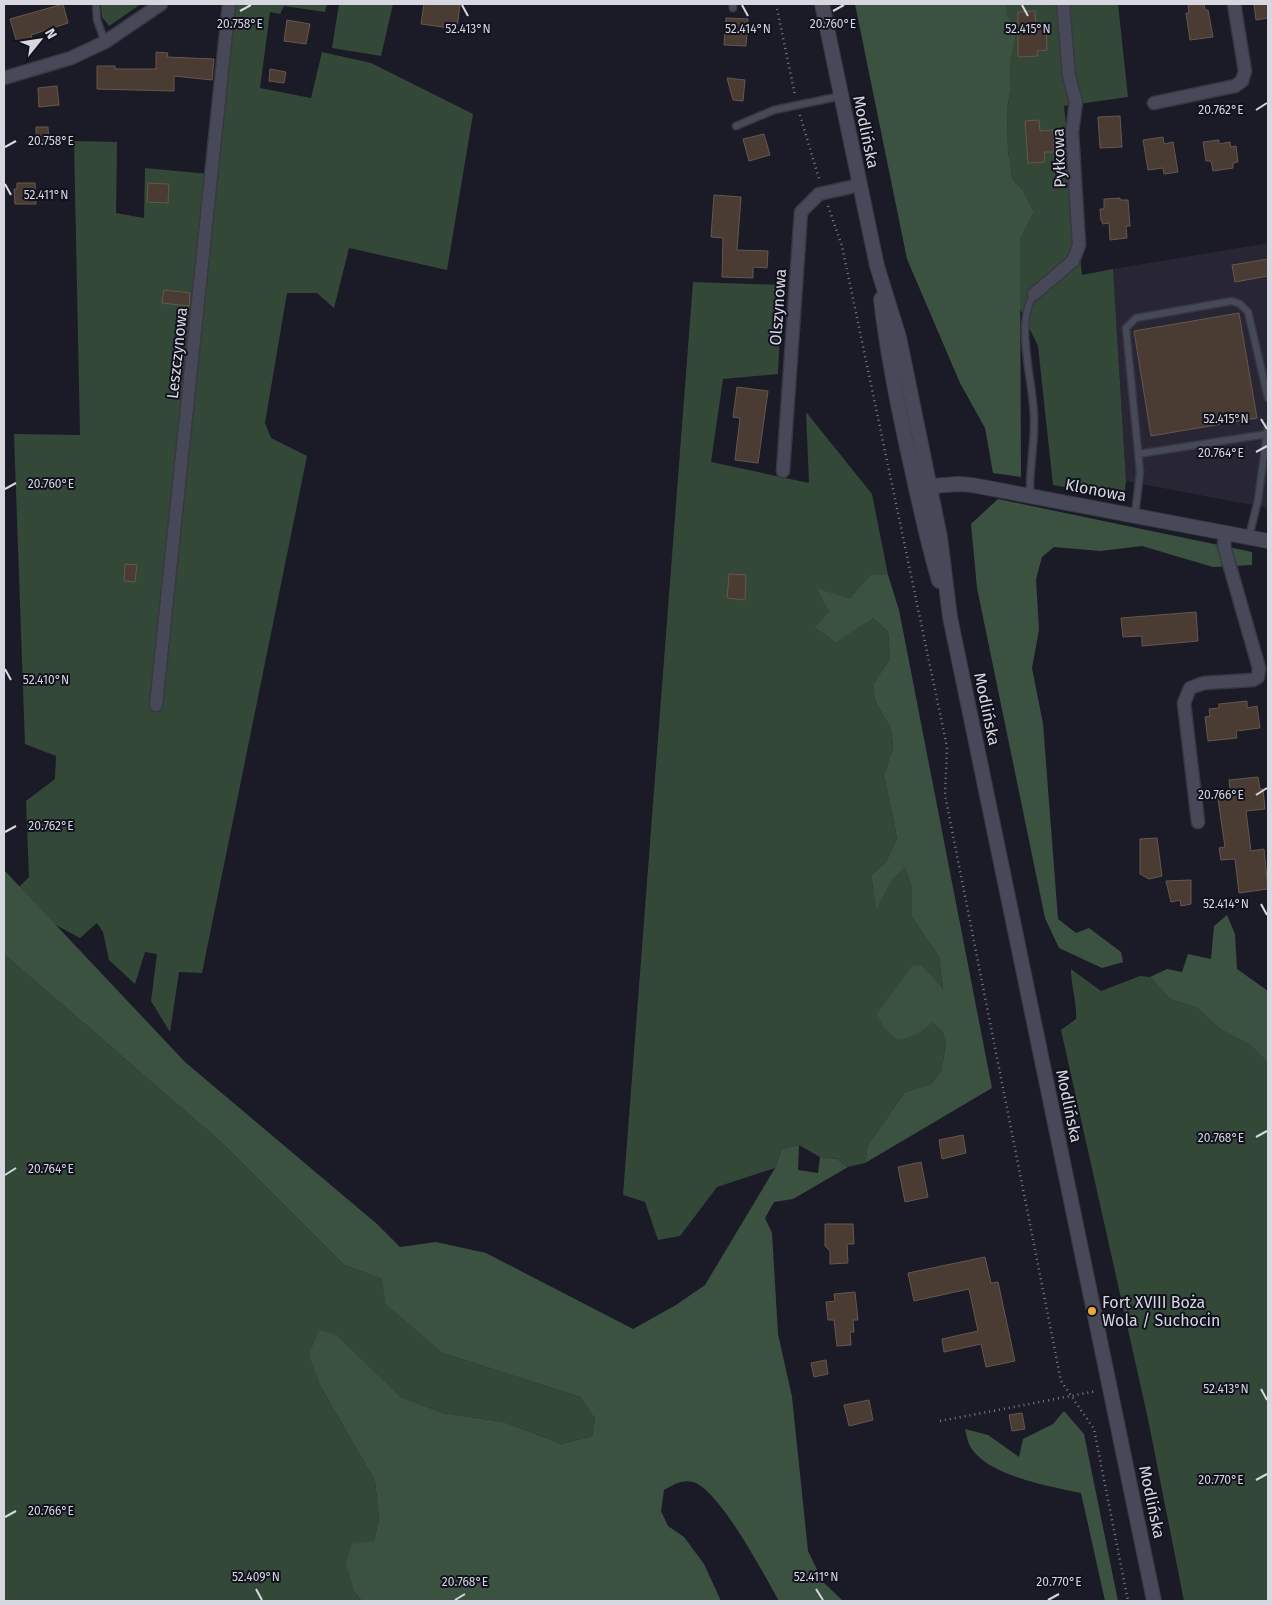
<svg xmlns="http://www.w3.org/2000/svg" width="1272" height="1605" font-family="'Fira Sans',sans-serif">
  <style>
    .commercial { fill: #282635 }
    .green { fill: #334837 }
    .forest { fill: #3c5240 }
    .building { fill: #4a3c33; stroke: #66574d }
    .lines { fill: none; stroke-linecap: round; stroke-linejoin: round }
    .service-casing { stroke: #383843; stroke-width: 9 }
    .minor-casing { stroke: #383843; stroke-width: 15 }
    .tertiary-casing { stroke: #383843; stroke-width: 16 }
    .secondary-casing { stroke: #383843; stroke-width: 16 }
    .path { stroke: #7d7d88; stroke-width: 2.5; stroke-dasharray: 1 4; stroke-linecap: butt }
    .service { stroke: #484958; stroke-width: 6 }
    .minor { stroke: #484958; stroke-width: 12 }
    .tertiary { stroke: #484958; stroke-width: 14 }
    .secondary { stroke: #484958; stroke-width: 14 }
    .ticks { fill: none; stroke: #d7d7e0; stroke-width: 2 }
    .poi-dot { fill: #eda83c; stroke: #12121f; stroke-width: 2 }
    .labels { text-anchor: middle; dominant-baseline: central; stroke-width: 4; stroke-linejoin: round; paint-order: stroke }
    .street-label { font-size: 16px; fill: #d7d7e0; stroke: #12121f }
    .poi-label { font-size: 16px; fill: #d7d7e0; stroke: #12121f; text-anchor: start }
    .ticks-label { font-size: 12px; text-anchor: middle; fill: #d7d7e0; stroke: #12121f; stroke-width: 4; stroke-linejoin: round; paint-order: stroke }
  </style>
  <rect width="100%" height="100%" fill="#1b1b28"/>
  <!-- commercial -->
  <path class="commercial" d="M1268,243v265l-142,-27 -13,-212z"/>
  <!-- green -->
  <path class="green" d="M101,4h40l-32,22 -7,-9z
    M230,4h97l-2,8 -41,-6 -4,8 -10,-2 -10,76 51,10 11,-46 49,11 102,51 -26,156 -98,-22 -15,60 -17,-15h-30l-22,130 6,15 36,18 -105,517 -23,-1 -9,60 -19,-31 6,-47 -12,-2 -10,32 -26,-24 -6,-28 -6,-9 -17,15 -26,-14 -35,-37 10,-10 -3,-76 29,-22 1,-23 -31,-12 -11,-310 66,1 -6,-294 43,1 -1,71 28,5 1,-50 64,6z
    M339,4h54l-12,52 -49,-8z
    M1006,4h112l10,93 -64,9 18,169 31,-6 13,212 -2,16 -71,-12 -15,-139 -18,-37v-69l14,-28 -11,-22 -10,-10 -5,-29 -1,-42 4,-20 -1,-23 7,-36 -11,-17z
    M693,282l89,3 -4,89 -55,5 -12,83 98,21 -3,-71 66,82 16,81h-18l-20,23 -32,-8 11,22 44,6 15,14 2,27 -17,25 2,17 16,28 2,18 -9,28 13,63 -11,24 -15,13 5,33 17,-29 12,-13 7,22v29l27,40 4,33 -21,-25 -4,69 15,-11 9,8 4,13 -5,27 -10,13 -26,8 -37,53 -3,18 -17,4 -11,-8 -17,-2 -21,-12 -17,4 -7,19 -58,19 -37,49 -22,4 -13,-38 -22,-7z
    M4,954l218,189 122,122 38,14 61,74 137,44 15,22 -3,17 -31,8 -57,-22 -61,-9 -42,-16 -64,-62 -15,54 53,92 4,37 -5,23 -20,50 8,10h-358z
    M1071,969l30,22 39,-15 10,1 20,22 27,9 23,21 30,16 18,18v538h-84l-36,-182 -87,-389 15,-11c1,-17 -5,-32 -5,-50z"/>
  <!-- forest -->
  <path class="forest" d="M855,4h151v9l11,17 -7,36 1,23 -4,20 1,42 5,29 10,10 11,22 -14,28 1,237 -28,-4 -8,-45 -25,-45 -53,-124z
    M998,499l254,53v13l-39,2 -71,-21 -42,5 -46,-4 -12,10 -6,22 3,51 -7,38 11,56 15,195 18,14 13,-5 32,24 2,10 -21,6 -43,-20 -14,-30 -68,-330 -6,-64z
    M870,575h18l11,35 93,478 -127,75 3,-18 37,-53 26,-8 10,-13 5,-27 -4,-13 -9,-8 -15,11 -20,6 -13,-11 -8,-15 35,-48 10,-1 21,24 -4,-32 -27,-40v-29l-7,-21 -12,12 -17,30 -5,-34 15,-13 11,-24 -13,-63 9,-28 -2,-18 -16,-28 -2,-17 17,-25 -2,-27 -15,-14 -37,24 -21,-15 14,-15 -12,-23 33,9z
    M4,870l181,192 192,162 23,23 36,-5 50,11 147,76 43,-24 29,-20 70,-117 7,-19 17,-4 -1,25 20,3 2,-16 17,2 11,8 -55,32 -19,3 -9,16 7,15 6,101 14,63 16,154 15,31 20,19h-64c-15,-26 -59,-111 -86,-119 -11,-3 -20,3 -29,8l-3,21 7,15 16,11 20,27 17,37h-359l-8,-10 -8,-28 6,-19 22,-3 5,-23 -4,-37 -53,-92 -13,-34 10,-25 18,5 64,62 42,16 61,9 57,22 31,-8 3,-17 -15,-22 -137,-44 -57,-49 -4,-25 -38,-14 -122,-122 -218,-189z
    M1227,915l8,19 2,35 31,22v72l-18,-18 -30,-16 -23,-21 -27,-9 -20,-22 17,-8 15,3 6,-18 23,5 3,-33z
    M1064,1411l20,23 34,167h-13l-24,-108c-30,-6 -98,-18 -112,-49 -2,-5 -3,-11 -4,-15l23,6 31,22 4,-18 30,-15z"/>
  <!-- building -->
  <path class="building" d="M63,4l5,19 -37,12 1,4 -15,4 -7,-24z
    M424,4h36l-3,25 -36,-5z
    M1188,4h16l1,6h3l5,27 -23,3 -4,-27h3z
    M1254,4h14v14l-12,2z
    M1035,11l1,17h10l1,22 -10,1 1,5 -20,1v-45z
    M726,18l22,1 -2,27 -22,-1z
    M287,20l23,4 -4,20 -22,-3z
    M156,52l12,1 -1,4 47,2 -2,21 -38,-4v15l-77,-2v-23h18v3h41z
    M270,69l16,3 -2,11 -15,-2z
    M727,78l18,2 -2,21 -10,-1z
    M57,86l2,19 -20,2 -1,-19z
    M1120,116l2,31 -22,1 -2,-31z
    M1039,120l1,11 13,-1 1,22h-10l1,10 -17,1 -3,-42z
    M36,127h12l1,15h-13z
    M764,134l6,21 -21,6 -6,-22z
    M1163,137l1,7 9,-2 5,30 -14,2 -1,-6 -15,2 -5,-30z
    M1219,140v4l11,-2 1,5 5,-1 2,16 -5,1v5l-20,3 -2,-10h-5l-3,-19z
    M17,183h18l1,21h-21l-1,-15h3z
    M148,183l21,1 -1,19 -21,-1z
    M714,195l27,2 -4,53 31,1 -1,17 -14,-1v11l-31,-1 1,-39 -12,-1z
    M1120,198v2h8l2,26h-4l1,12 -17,2 -1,-17 -6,1 -2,-4 -1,-11h4v-10z
    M1268,259v17l-33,6 -3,-17z
    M164,290l26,3 -1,13 -27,-3z
    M1239,313l18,105 -106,18 -17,-105z
    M737,387l31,4 -10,72 -23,-3 5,-42 -7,-1z
    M125,564l12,1 -2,17 -11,-1z
    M729,574l17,1 -1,25 -18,-2z
    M1196,612l2,29 -56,5v-10l-19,1 -2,-19z
    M1247,701v7l10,-2 3,22 -24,3 1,7 -29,3 -3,-24 5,-1 -1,-7 10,-1v-4z
    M1258,777l2,12h3l2,20 -19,2 5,40 13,-2 4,40 -29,4 -4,-34 -14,1 -2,-12 6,-1 -8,-55 13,-2 -1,-10z
    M1157,838l5,38 -13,3 -9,-5v-35z
    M1191,880v24l-10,2 -1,-6 -9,2 -5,-21z
    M963,1135l3,18 -24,6 -3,-19z
    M921,1162l7,35 -23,5 -7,-35z
    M825,1224h28l1,20h-7l1,19 -18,1v-13l-5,-5z
    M985,1257l6,26 7,-1 17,79 -29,6 -5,-23 -37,8 -2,-13 36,-8 -9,-42 -55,12 -6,-28z
    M855,1292l3,28h-5l1,12h-4l1,13 -14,1 -3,-26h-6l-2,-18 9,-1 -1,-7z
    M826,1360l2,14 -14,3 -3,-14z
    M869,1400l4,20 -24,6 -5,-21z
    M1022,1413l3,16 -13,2 -3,-16z"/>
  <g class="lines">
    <!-- service casing -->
    <g class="service-casing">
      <path id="service" d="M96,4l1,16 8,22
        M733,8v-4
        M736,126l38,-16 67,-14
        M1138,454l129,-20
        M1030,495c-1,-26 5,-51 4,-77 0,-35 -20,-94 0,-124
        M1135,515l5,-43 -14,-144 10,-10 96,-17 8,3 8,8 20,86
        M1249,537l9,-37 10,-74"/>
    </g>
    <!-- minor casing -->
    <g class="minor-casing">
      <path id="minor" d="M4,78l67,-20 34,-16 56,-38
        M1154,103l81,-17 7,-5 3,-10 -11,-67
        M1034,294l39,-33 6,-16 -7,-113 4,-30 -7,-26 -6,-72
        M783,471l18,-259 18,-18 41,-9
        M156,705l73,-701
        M1198,822l-14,-119 6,-15 14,-5 49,-3 5,-3 1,-9 -35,-122 1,-13"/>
    </g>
    <!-- tertiary casing -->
    <g class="tertiary-casing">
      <path id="tertiary" d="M919,487l39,-3 14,1 296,56"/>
    </g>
    <!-- secondary casing -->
    <g class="secondary-casing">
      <path id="secondary" d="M822,4l55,262 22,71 41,200 10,80 204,984
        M881,299c6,54 17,108 29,162 9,40 17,80 29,120"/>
    </g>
    <!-- path -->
    <path class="path" d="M776,4l19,91
      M800,115l20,67
      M828,206l14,40 105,501 -2,48 116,586 33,48 34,172
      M940,1421l157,-30"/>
    <!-- service -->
    <use href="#service" class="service"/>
    <!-- minor -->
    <use href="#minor" class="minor"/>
    <!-- tertiary -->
    <use href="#tertiary" class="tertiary"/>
    <!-- secondary -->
    <use href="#secondary" class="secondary"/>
  </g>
  <!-- ticks -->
  <path class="ticks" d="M462,5l6,11M742,5l6,11M1022,5l6,11M240,11l11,-6M833,11l11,-6M1256,110l11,-7M5,147l11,-6M5,184l6,11M1261,419l6,10M1256,452l11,-6M5,489l11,-6M5,669l6,11M1256,795l11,-7M5,832l11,-6M1261,904l6,11M1256,1137l11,-6M5,1175l11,-7M1261,1389l6,11M1256,1480l11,-6M5,1517l11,-6M256,1589l6,11M816,1589l7,11M455,1600l10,-6M1048,1600l11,-6"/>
  <!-- markers -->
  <circle class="poi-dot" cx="1092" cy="1311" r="5"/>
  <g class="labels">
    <!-- street labels -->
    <g class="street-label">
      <text transform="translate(866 132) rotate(78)">Modlińska</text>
      <text transform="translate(1059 158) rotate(-92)">Pyłkowa</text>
      <text transform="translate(778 307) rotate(-86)">Olszynowa</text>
      <text transform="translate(177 353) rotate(-84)">Leszczynowa</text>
      <text transform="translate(1096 490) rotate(11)">Klonowa</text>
      <text transform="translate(987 709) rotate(78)">Modlińska</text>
      <text transform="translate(1069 1106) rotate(78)">Modlińska</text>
      <text transform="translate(1152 1502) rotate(78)">Modlińska</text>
    </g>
    <!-- poi labels -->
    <g class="poi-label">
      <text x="1102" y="1302">Fort XVIII Boża<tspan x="1102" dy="18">Wola / Suchocin</tspan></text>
    </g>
  </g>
  <g class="ticks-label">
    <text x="240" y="28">20.758°E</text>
    <text x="833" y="28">20.760°E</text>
    <text x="468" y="33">52.413°N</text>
    <text x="748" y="33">52.414°N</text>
    <text x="1028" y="33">52.415°N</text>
    <text x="1221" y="114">20.762°E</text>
    <text x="51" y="145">20.758°E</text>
    <text x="46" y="199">52.411°N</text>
    <text x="1226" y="423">52.415°N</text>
    <text x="1221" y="457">20.764°E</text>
    <text x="51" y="488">20.760°E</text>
    <text x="46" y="684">52.410°N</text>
    <text x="1221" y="799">20.766°E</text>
    <text x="51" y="830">20.762°E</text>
    <text x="1226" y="908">52.414°N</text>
    <text x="1221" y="1142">20.768°E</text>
    <text x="51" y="1173">20.764°E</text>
    <text x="1226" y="1393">52.413°N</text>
    <text x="1221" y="1484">20.770°E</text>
    <text x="51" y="1515">20.766°E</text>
    <text x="256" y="1581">52.409°N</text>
    <text x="816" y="1581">52.411°N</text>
    <text x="465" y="1586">20.768°E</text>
    <text x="1059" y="1586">20.770°E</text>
  </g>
  <!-- border -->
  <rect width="1272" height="1605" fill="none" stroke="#d7d7e0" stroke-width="10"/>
  <!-- north arrow -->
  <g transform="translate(40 40) rotate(60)" stroke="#12121f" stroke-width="4" paint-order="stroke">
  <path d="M0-4L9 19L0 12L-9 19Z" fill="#d7d7e0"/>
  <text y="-8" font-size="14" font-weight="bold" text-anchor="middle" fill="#d7d7e0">N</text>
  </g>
</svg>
